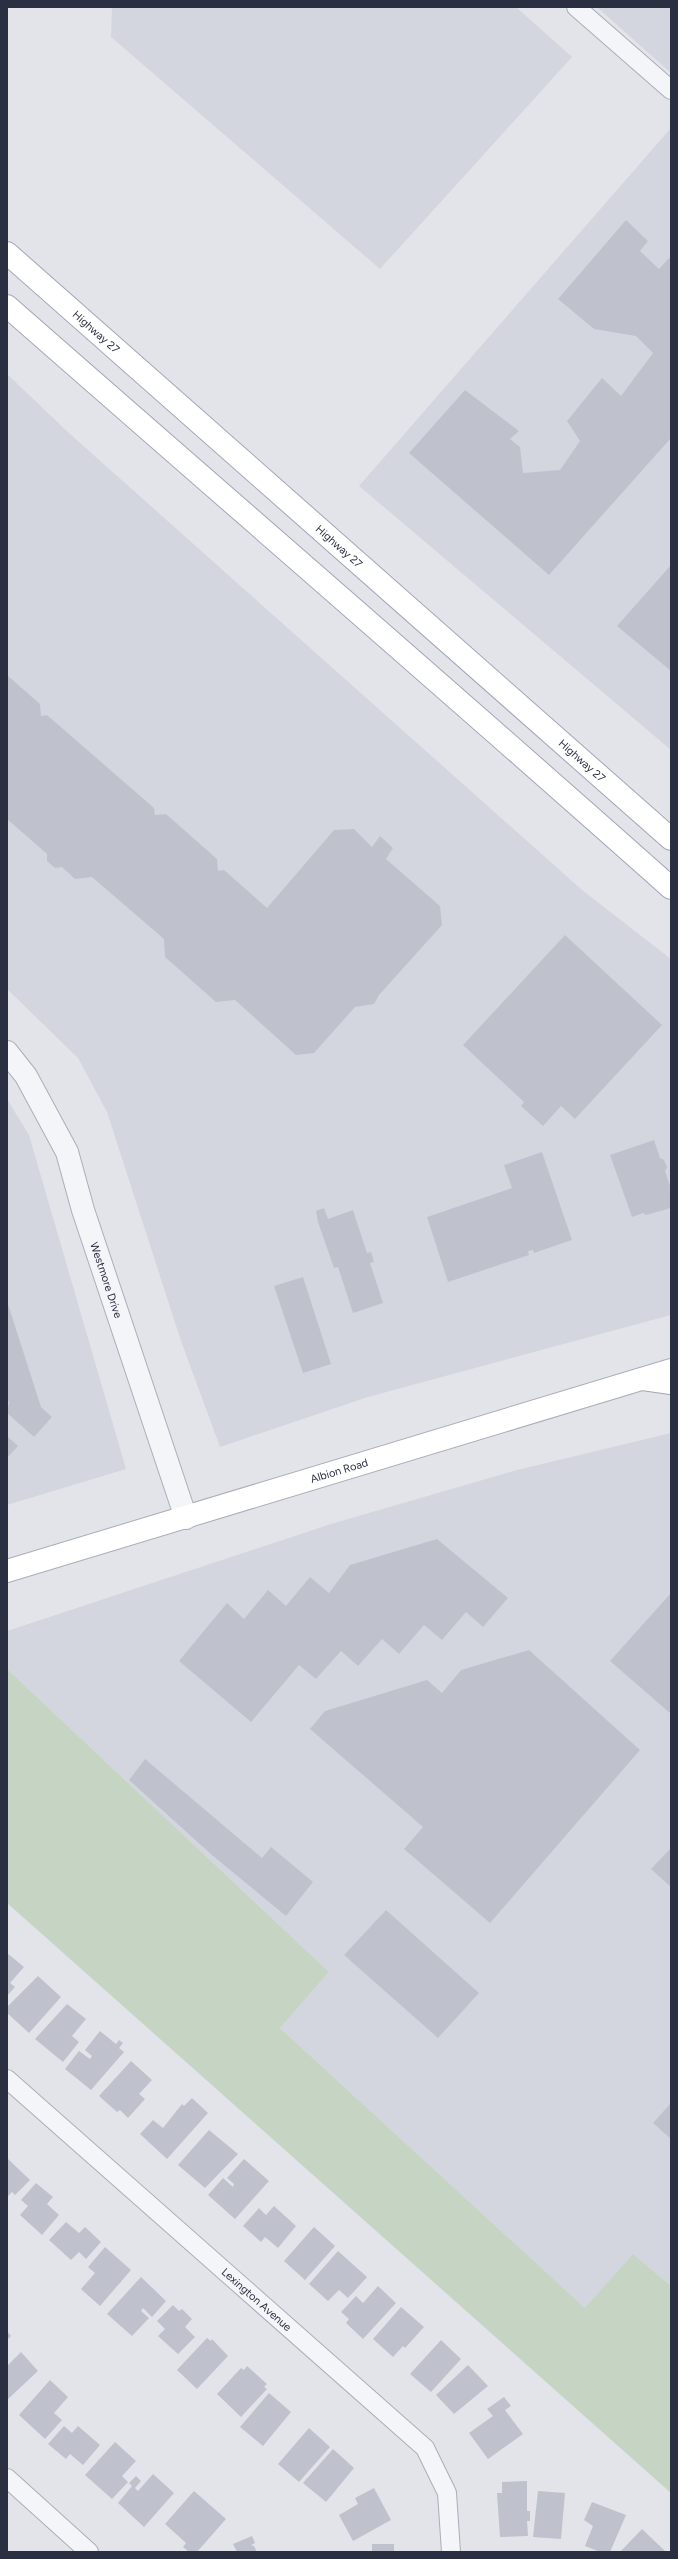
<svg xmlns="http://www.w3.org/2000/svg" width="678" height="2559" font-family="Figtree,sans-serif">
  <style>
    .built { fill: #d4d6df }
    .green { fill: #c5d4c3 }
    .building { fill: #bfc2cd }
    .lines { fill: none; stroke-linecap: round; stroke-linejoin: round }
    .minor-casing { stroke: #abaeb8; stroke-width: 20 }
    .tertiary-casing { stroke: #abaeb8; stroke-width: 24 }
    .secondary-casing { stroke: #abaeb8; stroke-width: 24 }
    .primary-casing { stroke: #a1a6b6; stroke-width: 24 }
    .minor { stroke: #f4f5f8; stroke-width: 18 }
    .tertiary { stroke: #f4f5f8; stroke-width: 22 }
    .secondary { stroke: #fff; stroke-width: 22 }
    .primary { stroke: #fff; stroke-width: 22 }
    .labels { text-anchor: middle; dominant-baseline: central; stroke-width: 4; stroke-linejoin: round; paint-order: stroke }
    .street-label { font-size: 11px; fill: #2a2f42; stroke: #f1f3f7 }
  </style>
  <rect width="100%" height="100%" fill="#e2e4ea"/>
  <!-- built -->
  <path class="built" d="M112,7h404l56,50 -192,212 -269,-232z
    M597,7h74v66z
    M671,128v622l-312,-264z
    M7,374l63,60 512,456 89,69v356l-303,82 -148,50 -39,-106 -74,-229 -29,-54 -71,-69z
    M7,1099l22,36 97,334 -119,36z
    M671,1433v853l-38,-32 -47,55 -306,-281 49,-56 -322,-303v-38l324,-107 186,-54z"/>
  <!-- green -->
  <path class="green" d="M7,1669l322,303 -49,56 305,280 48,-54 38,32v207l-664,-590z"/>
  <!-- building -->
  <path class="building" d="M626,220l22,21 -8,10 19,18 10,-11 2,2v178l-122,137 -140,-122 56,-63 54,41 -9,8 10,8 3,26 37,-3 20,-29 -13,-20 35,-43 19,18 32,-43 -17,-17 -42,-7 -36,-30z
    M671,565v106l-54,-45z
    M7,675l33,29 1,12 6,-1 107,93 1,7 11,-1 51,45 1,12 6,-1 43,38 67,-78 20,-1 18,18 8,-11 13,12 -7,11 54,47 2,19 -63,70 -5,9 -19,3 -41,46 -18,2 -61,-55 -19,2 -51,-45 -1,-18 -72,-62 -17,2 -13,-12 -7,1 -8,-7v-7l-40,-35z
    M565,935l97,90 -87,94 -14,-13 -18,20 -22,-20 3,-4 -61,-57z
    M654,1140l6,18 4,2 3,7 -2,4 6,18v19l-25,7 -3,-2 -11,4 -22,-62z
    M542,1152l30,88 -38,13 -1,-3 -5,1 1,4 -81,27 -21,-65 85,-29 -8,-23z
    M324,1208l4,11 25,-9 14,43 4,-1 3,10 -4,1 13,40 -30,10 -15,-46 -4,1 -16,-46 -2,-11z
    M303,1277l28,87 -28,9 -29,-87z
    M7,1301l34,106 11,10 -18,20 -27,-24 2,-11 -2,-2z
    M7,1436l11,10 -11,12z
    M437,1539l71,59 -25,29 -17,-15 -24,28 -18,-15 -25,29 -17,-15 -24,27 -17,-15 -25,28 -17,-14 -48,57 -72,-61 48,-58 17,16 24,-29 18,16 24,-29 19,16 21,-28z
    M671,1593v121l-61,-53z
    M529,1650l111,100 -150,173 -86,-74 19,-22 -113,-98 15,-18 102,-31 15,13 19,-23z
    M145,1759l117,99 9,-11 42,35 -27,34 -73,-60 -84,-76z
    M671,1848v39l-20,-18z
    M386,1910l93,83 -41,45 -94,-83z
    M7,1953l17,14 -14,16 5,4 -8,9z
    M38,1976l23,21 -32,36 -22,-20v-6z
    M67,2004l19,15 -14,17 7,6 -16,20 -28,-23z
    M100,2031l16,13 3,-4 4,3 -4,5 5,4 -33,38 -26,-21 14,-18 11,8 2,-3 -7,-6z
    M131,2061l21,19 -13,14 6,5 -17,19 -8,-8 -3,2 -18,-16z
    M192,2098l16,15 -41,46 -27,-25 13,-14 10,8 19,-24 2,2z
    M671,2103v36l-18,-16z
    M209,2130l29,24 -33,34 -27,-23z
    M7,2158l23,22 -15,15 -3,-3 -5,5z
    M244,2159l25,22 -34,38 -27,-24 15,-17 10,9 1,-3 -7,-6z
    M36,2183l17,14 -6,7 12,11 -17,20 -22,-20 8,-9 -7,-6z
    M274,2206l22,20 -18,22 -13,-11 -4,5 -18,-16 16,-18 7,7z
    M66,2222l13,11 6,-6 16,15 -15,17 -7,-7 -8,8 -22,-20z
    M314,2227l21,19 -30,34 -21,-19z
    M105,2247l26,23 -31,36 -19,-17 14,-16 -7,-6z
    M338,2251l29,26 -19,21 -9,-8 -11,11 -19,-17z
    M141,2277l25,24 -14,16 -9,-9 -2,3 8,7 -17,18 -25,-22z
    M378,2286l18,17 -33,36 -17,-16 3,-4 -8,-7 15,-16 7,7z
    M173,2305l6,6 3,-2 10,10 -7,8 10,10 -17,17 -20,-18 7,-7 -8,-8z
    M401,2307l23,20 -19,21 -2,-2 -10,11 -20,-18z
    M7,2331l4,5 -4,4z
    M207,2338l4,3 1,-2 16,17 -31,33 -20,-19z
    M441,2340l20,19 -30,33 -21,-18z
    M21,2352l17,19 -31,29v-34z
    M468,2365l20,21 -34,28 -18,-19z
    M247,2366l20,18 -3,3 3,2 -26,28 -24,-23 24,-26 3,2z
    M50,2380l18,17 -14,16 8,7 -17,19 -26,-24z
    M269,2393l22,19 -28,34 -23,-19z
    M504,2397l7,9 -6,4 18,24 -35,25 -19,-26 24,-17 -6,-7z
    M64,2426l8,7 6,-7 22,19 -17,20 -13,-11 -4,5 -18,-15z
    M309,2428l21,19 -31,35 -21,-18z
    M115,2442l21,19 -14,15 6,6 -16,17 -27,-24z
    M333,2449l21,19 -28,34 -23,-19z
    M153,2474l21,19 -30,34 -26,-24 14,-17 -3,-3 7,-7 5,5 -6,7 3,3z
    M527,2481v30h3v10h-3l1,15 -28,1 -3,-44h5v-11z
    M374,2488l17,32 -38,21 -14,-26 19,-11 -3,-6z
    M194,2491l32,28 -29,33h-8l-6,-5 3,-4 -21,-19z
    M538,2491l27,2 -4,46 -28,-2z
    M592,2502l34,13 -16,37h-10l-15,-6 8,-20 -9,-6z
    M642,2529l23,22 -1,1h-44z
    M252,2536l3,7 -4,2 3,1 3,6h-20l-4,-8z
    M372,2544h22v8h-22z"/>
  <g class="lines">
    <!-- minor casing -->
    <g class="minor-casing">
      <g id="minor">
        <path d="M576,7l95,83"/>
        <path id="s1" d="M7,2079l418,369 22,45 4,59"/>
        <path d="M7,2478l82,74"/>
      </g>
    </g>
    <!-- tertiary casing -->
    <g class="tertiary-casing">
      <g id="tertiary">
        <path id="s2" d="M7,1052l19,24 41,76 16,58 103,308"/>
      </g>
    </g>
    <!-- secondary casing -->
    <g class="secondary-casing">
      <g id="secondary">
        <path id="s3" d="M7,1571l664,-201"/>
      </g>
    </g>
    <!-- primary casing -->
    <g class="primary-casing">
      <g id="primary">
        <path id="s4" d="M7,253l664,586"/>
        <path d="M7,306c221,194 444,386 664,582"/>
        <path d="M643,1379l28,4"/>
      </g>
    </g>
    <!-- minor -->
    <use href="#minor" class="minor"/>
    <!-- tertiary -->
    <use href="#tertiary" class="tertiary"/>
    <!-- secondary -->
    <use href="#secondary" class="secondary"/>
    <!-- primary -->
    <use href="#primary" class="primary"/>
  </g>
  <g class="labels">
    <!-- street labels -->
    <g class="street-label">
      <text stroke="none"><textPath href="#s4" startOffset="119">Highway 27</textPath></text>
      <text stroke="none"><textPath href="#s4" startOffset="443">Highway 27</textPath></text>
      <text stroke="none"><textPath href="#s4" startOffset="767">Highway 27</textPath></text>
      <text stroke="none"><textPath href="#s2" startOffset="251">Westmore Drive</textPath></text>
      <text stroke="none"><textPath href="#s3" startOffset="347">Albion Road</textPath></text>
      <text stroke="none"><textPath href="#s1" startOffset="333">Lexington Avenue</textPath></text>
    </g>
  </g>
  <!-- border -->
  <rect width="678" height="2559" fill="none" stroke="#2a2f42" stroke-width="16"/>
</svg>
